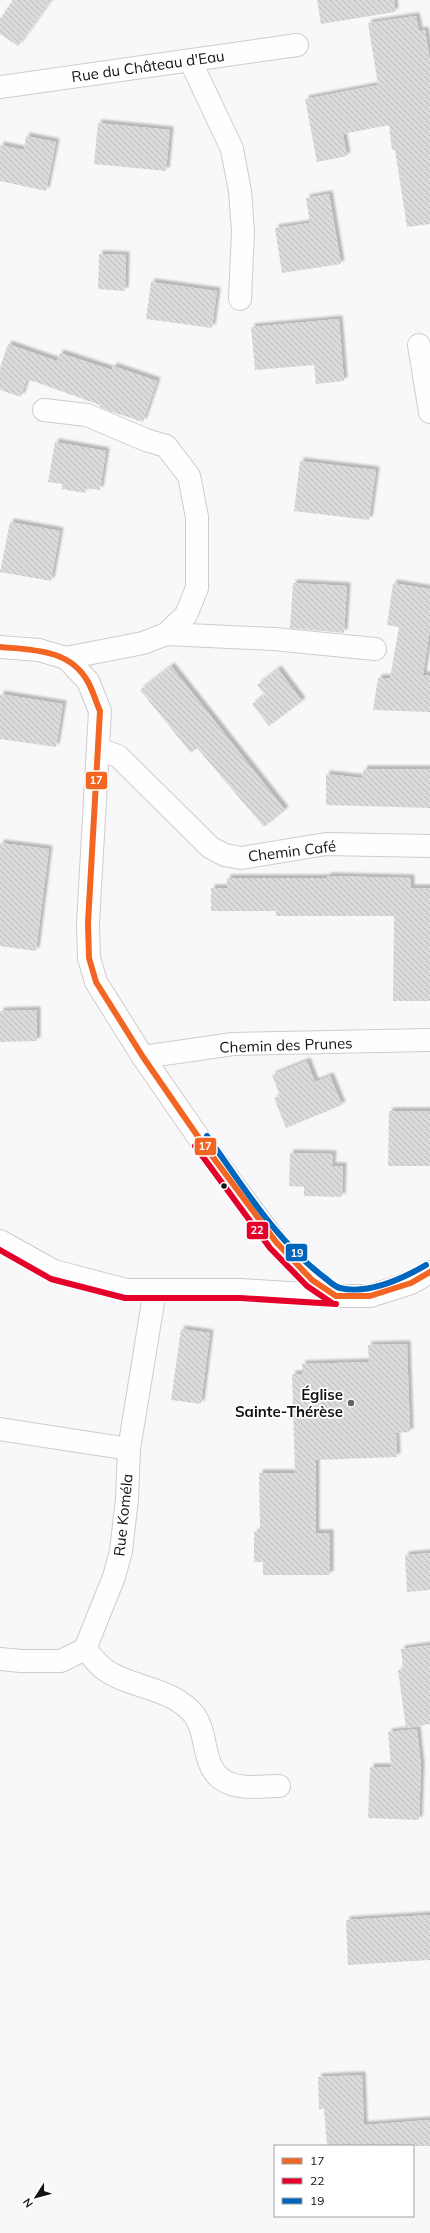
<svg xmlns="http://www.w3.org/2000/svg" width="430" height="2233" font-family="Mulish,sans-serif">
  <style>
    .building { fill: url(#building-back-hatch); filter: url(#shadow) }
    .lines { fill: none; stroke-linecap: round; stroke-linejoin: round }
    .street-casing { stroke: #cdcdce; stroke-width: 24 }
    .secondary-casing { stroke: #cdcdce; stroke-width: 24 }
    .street { stroke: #fefefe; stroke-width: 22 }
    .secondary { stroke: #fefefe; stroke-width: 22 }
    .bus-1-casing { stroke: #fff; stroke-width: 9 }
    .bus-2-casing { stroke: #fff; stroke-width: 9 }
    .bus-3-casing { stroke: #fff; stroke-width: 9 }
    .bus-1 { stroke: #f26522; stroke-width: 6 }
    .bus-2 { stroke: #e4002b; stroke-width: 6 }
    .bus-3 { stroke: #0065bd; stroke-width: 6 }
    .bus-dot { fill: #131315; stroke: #fff; stroke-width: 1.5 }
    .poi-dot { fill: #636366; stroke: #fff; stroke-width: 1.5 }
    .labels { text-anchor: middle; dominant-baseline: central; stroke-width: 3.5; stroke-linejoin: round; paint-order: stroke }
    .street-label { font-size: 15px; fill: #131315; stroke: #fff }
    .poi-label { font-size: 15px; font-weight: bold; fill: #131315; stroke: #fff; text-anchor: end }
    .line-badge { stroke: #fff; stroke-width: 1.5 }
    .badge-label { font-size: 11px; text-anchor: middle; font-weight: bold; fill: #fff }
  </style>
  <defs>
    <pattern id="building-back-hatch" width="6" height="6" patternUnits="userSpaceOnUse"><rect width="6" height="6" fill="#dbdbdd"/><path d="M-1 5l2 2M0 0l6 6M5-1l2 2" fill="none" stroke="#bbbbbd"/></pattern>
    <filter id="shadow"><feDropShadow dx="3.5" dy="-3.5" stdDeviation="1" flood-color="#0004"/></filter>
  </defs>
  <rect width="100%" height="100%" fill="#f8f8fb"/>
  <!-- building -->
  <path class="building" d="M13,0h38l-33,46 -18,-12v-15z
    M317,0h77l1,12 -74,12z
    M416,16l3,15 6,-1 5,31v163l-23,3 -12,-77h-3l-3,-25 -46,9 4,22 -30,6 -12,-63 73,-14 -10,-62z
    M98,123l72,7 -4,41 -72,-7z
    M26,136l30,6 -10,49 -46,-10v-36l24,5z
    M329,194l12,70 -59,9 -7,-45 35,-5 -4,-25z
    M99,254l27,1 -1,36 -27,-2z
    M151,282l66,9 -5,37 -66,-9z
    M339,319l5,62 -28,3 -2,-19 -59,5 -4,-43z
    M8,344l49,17 3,-8 52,17 1,-4 44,15 -14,41 -34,-11 -9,-4v-2l-73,-26 -6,18 -21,-7v-22z
    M55,442l51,9 -6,39 -14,-2 -1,5 -23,-4v-5l-14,-2z
    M300,461l76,9 -7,50 -75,-9z
    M10,522l50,9 -9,50 -51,-9z
    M293,583l54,3 -3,47 -54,-5z
    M393,583l37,6v40l-7,46h7v37l-57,-2 5,-32h12l9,-51 -12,-2z
    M171,666l114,144 -21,17 -67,-79 -6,5 -51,-63z
    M278,669l24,32 -33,25 -17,-22 13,-9 -8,-10z
    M0,694l63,10 -7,43 -56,-8z
    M364,769h66v39l-104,-3v-31l36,4z
    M0,843l49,6 -13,102 -36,-5z
    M327,876l84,2v10h19v113h-37l1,-85h-118v-5h-65v-23h16v-10h100z
    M37,1010v31l-37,1v-31z
    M307,1061l8,21 15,-6 12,29 -56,23 -12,-30 6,-2 -8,-21z
    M389,1111h41v55h-42z
    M290,1153l43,1 -1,12h11l-1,31 -38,-1v-9l-15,-1z
    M181,1329l29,4 -9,71 -30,-4z
    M407,1344l3,88 -14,1 1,24 -81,3v73h14v42h-67v-13h-9v-30h6l-1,-59h36l-3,-99h10v-10l67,-2 -1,-17z
    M430,1553v37l-23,2 -2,-37z
    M430,1645v79l-24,4 -8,-58 5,-1 -2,-20z
    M417,1729l4,37 -2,54 -51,-2 2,-51h21l-3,-35z
    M430,1915v45l-82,5 -2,-45z
    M362,2075l2,50 66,-5v26h-103l-3,-37h-5l-1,-32z"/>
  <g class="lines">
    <!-- street casing -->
    <g class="street-casing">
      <path id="street" d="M190,60l42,89 8,42 3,40 -3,68
        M0,87l297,-42
        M419,345l11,67
        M44,410l43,5 59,25 20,6 23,30 8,41v71l-11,27 -20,19 -23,9 -77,15
        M166,634l108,5 101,10
        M98,749l20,7 93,92 14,7 16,3 85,-14 104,2
        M143,1057l90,-13 197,-4
        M0,1241l54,30 72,19h114l96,6
        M0,1429l129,20
        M85,1649c6,6 12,15 19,20 27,20 70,18 91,47 13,19 7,47 25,62 17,13 40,8 59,8
        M0,1659l21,2h40l24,-12 29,-72 7,-26 6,-52 2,-50 26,-159"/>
    </g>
    <!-- secondary casing -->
    <g class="secondary-casing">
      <path id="secondary" d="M0,647l39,3 27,8 22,23 12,30 -12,212 1,35 7,24 47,75 58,84 75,101 19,21 17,17 24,16h34l41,-13 19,-11"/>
    </g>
    <!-- street -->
    <use href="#street" class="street"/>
    <!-- secondary -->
    <use href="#secondary" class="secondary"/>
    <!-- bus-1 casing -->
    <g class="bus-1-casing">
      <path id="bus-1" d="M0,647c33,3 70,2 88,35 5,9 8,20 12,29l-12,212 1,35 7,24 47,75 58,84 75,101 36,38 24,16
        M336,1296h34l41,-13 19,-11"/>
    </g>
    <!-- bus-2 casing -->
    <g class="bus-2-casing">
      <path id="bus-2" d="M195,1146l75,102 37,38 25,17
        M0,1250l51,29 74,19h115l96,6"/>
    </g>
    <!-- bus-3 casing -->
    <g class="bus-3-casing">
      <path id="bus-3" d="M207,1136c36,50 69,105 118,142 4,3 10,9 15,10 29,7 62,-9 86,-23"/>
    </g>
    <!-- bus-1 -->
    <use href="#bus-1" class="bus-1"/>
    <!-- bus-2 -->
    <use href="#bus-2" class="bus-2"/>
    <!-- bus-3 -->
    <use href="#bus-3" class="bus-3"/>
  </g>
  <!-- markers -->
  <circle class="bus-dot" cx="224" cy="1186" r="3.5"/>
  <circle class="poi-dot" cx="351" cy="1403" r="4"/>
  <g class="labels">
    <!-- street labels -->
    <g class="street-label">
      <text transform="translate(148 66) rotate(-8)">Rue du Château d'Eau</text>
      <text transform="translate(292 851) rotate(-7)">Chemin Café</text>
      <text transform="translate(286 1045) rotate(-2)">Chemin des Prunes</text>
      <text transform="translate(123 1515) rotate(-84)">Rue Koméla</text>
    </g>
    <!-- poi labels -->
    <g class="poi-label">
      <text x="343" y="1394">Église<tspan x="343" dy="17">Sainte-Thérèse</tspan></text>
    </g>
  </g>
  <g class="line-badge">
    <rect x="85" y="771" width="23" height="19" rx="4" fill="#f26522"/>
    <rect x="194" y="1137" width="23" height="19" rx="4" fill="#f26522"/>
    <rect x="246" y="1221" width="23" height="19" rx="4" fill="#e4002b"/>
    <rect x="285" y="1243" width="23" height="19" rx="4" fill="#0065bd"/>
  </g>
  <g class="badge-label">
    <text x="96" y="784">17</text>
    <text x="205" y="1150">17</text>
    <text x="257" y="1234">22</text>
    <text x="297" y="1257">19</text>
  </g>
  <!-- legend -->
  <rect x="274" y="2145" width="140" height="72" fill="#ffffff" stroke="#a1a1a1"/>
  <rect x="282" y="2158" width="20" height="6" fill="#f26522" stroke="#a1a1a1"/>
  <text x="310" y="2165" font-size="12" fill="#131315">17</text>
  <rect x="282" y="2178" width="20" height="6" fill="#e4002b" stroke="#a1a1a1"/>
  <text x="310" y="2185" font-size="12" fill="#131315">22</text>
  <rect x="282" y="2198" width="20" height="6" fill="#0065bd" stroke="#a1a1a1"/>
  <text x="310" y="2205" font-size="12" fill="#131315">19</text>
  <!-- north arrow -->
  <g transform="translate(36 2197) rotate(234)" stroke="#ffffff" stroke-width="3" paint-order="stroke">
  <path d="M0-3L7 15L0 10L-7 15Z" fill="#131315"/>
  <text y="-6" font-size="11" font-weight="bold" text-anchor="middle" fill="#131315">N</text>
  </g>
</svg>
